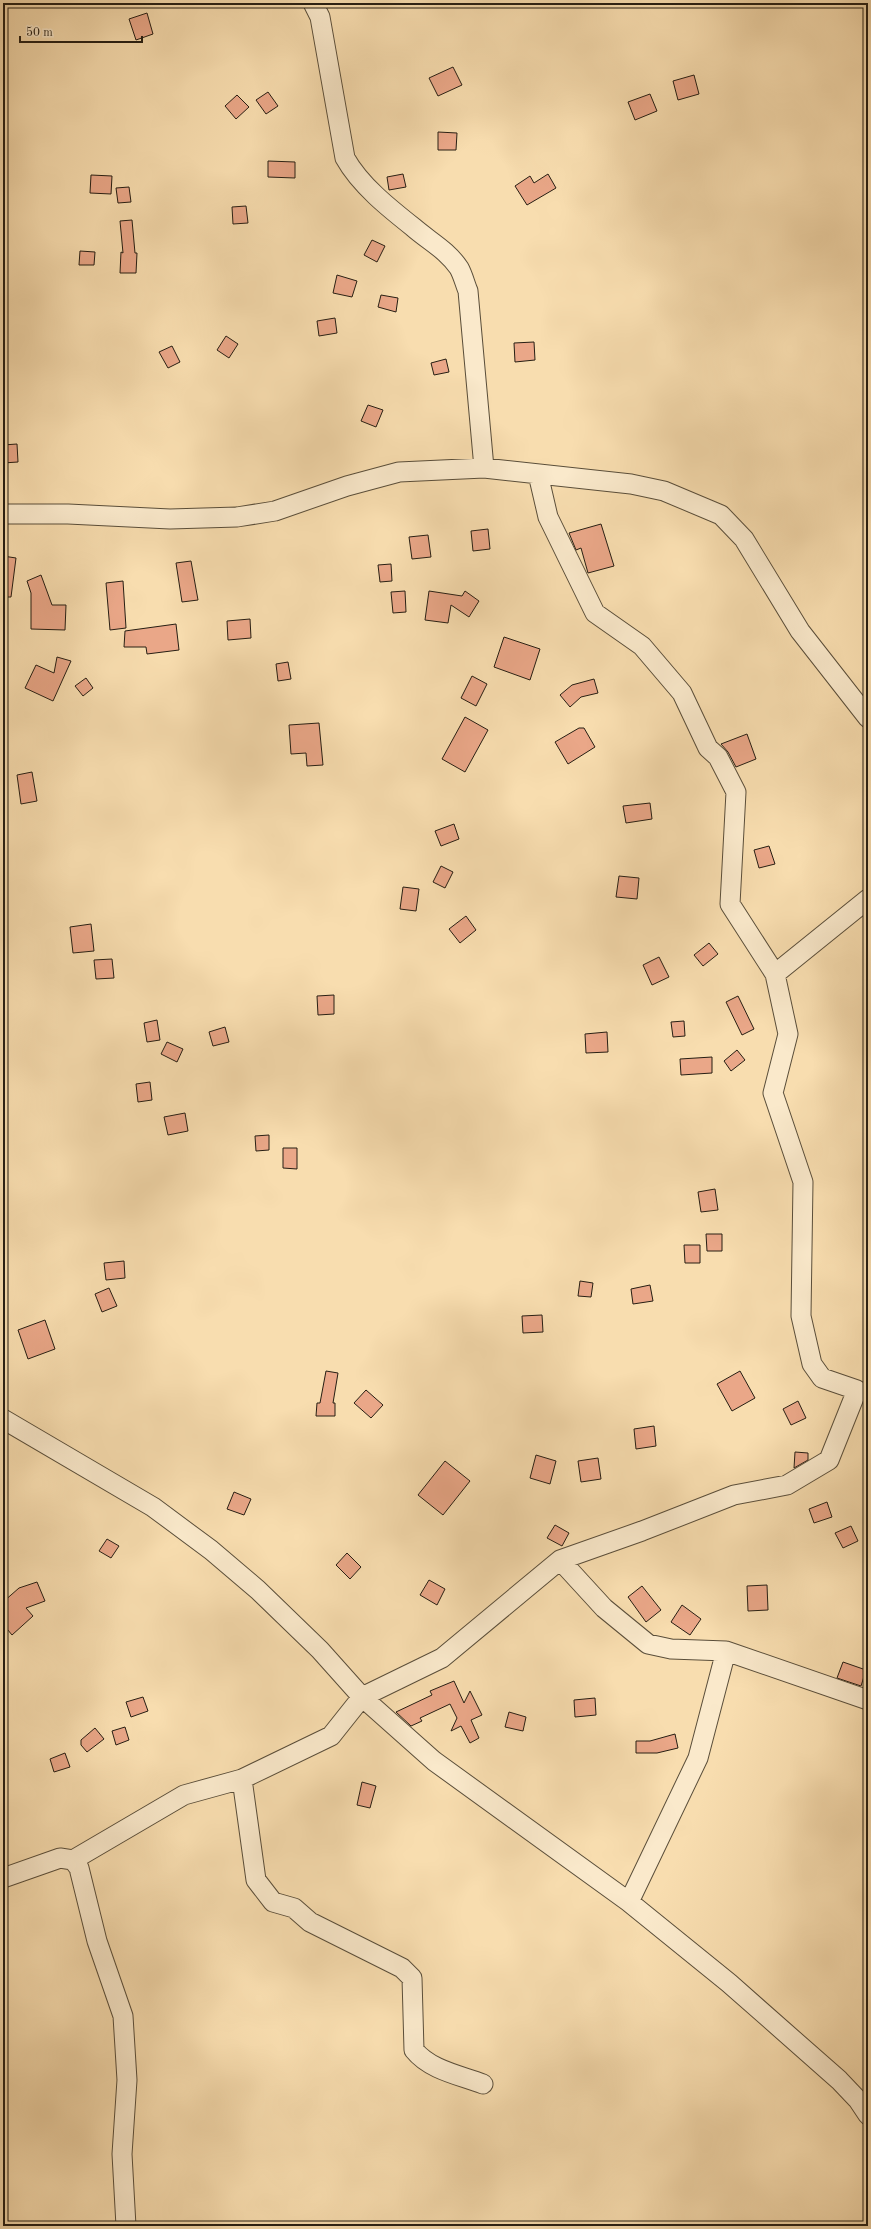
<svg xmlns="http://www.w3.org/2000/svg" width="871" height="2229" font-family="'Old Standard TT',serif">
  <style>
    .building { fill: #eaa788; stroke: #261e13 }
    .lines { fill: none; stroke-linecap: round; stroke-linejoin: round }
    .minor-casing { stroke: #5a4e3a; stroke-width: 21 }
    .minor { stroke: #fae9cb; stroke-width: 19 }
  </style>
  <rect width="100%" height="100%" fill="#f8ddaf"/>
  <filter id="stains"><feTurbulence type="fractalNoise" baseFrequency=".005" numOctaves="4"/><feColorMatrix values="0 0 0 0 .2 0 0 0 0 .09 0 0 0 0 .02 0 0 0 .5 -.17"/></filter>
  <radialGradient id="worn" r=".72"><stop offset=".6" stop-color="#630" stop-opacity="0"/><stop offset="1" stop-color="#630" stop-opacity=".3"/></radialGradient>
  <!-- building -->
  <path class="building" d="M147,13l6,21 -17,6 -7,-21z
    M453,67l9,18 -24,11 -9,-18z
    M694,75l5,19 -21,6 -5,-19z
    M268,92l10,14 -12,8 -10,-14z
    M650,94l7,17 -22,9 -7,-18z
    M237,95l12,12 -13,12 -11,-13z
    M438,132l19,1 -1,17h-18z
    M268,161l27,1v16l-27,-1z
    M403,174l3,13 -17,3 -2,-13z
    M548,174l8,14 -29,17 -12,-19 15,-10 4,7z
    M91,175l21,1 -1,18 -21,-1z
    M129,187l2,15 -13,1 -2,-15z
    M246,206l2,17 -15,1 -1,-17z
    M132,220l3,33h2l-1,20h-16l1,-21 2,1 -3,-32z
    M372,240l13,6 -8,16 -13,-7z
    M80,251l15,1 -1,13h-15z
    M337,275l20,6 -5,16 -19,-4z
    M381,295l17,3 -2,14 -18,-5z
    M335,318l2,15 -18,3 -2,-15z
    M226,336l12,8 -9,14 -12,-8z
    M534,342l1,18 -20,2 -1,-19z
    M172,346l8,16 -12,6 -9,-16z
    M446,359l3,13 -15,3 -3,-12z
    M368,405l15,5 -7,17 -15,-6z
    M17,444l1,18 -15,1v-18z
    M601,524l13,42 -26,7 -7,-25 -5,2 -7,-17z
    M488,529l2,20 -17,2 -2,-20z
    M428,535l3,22 -19,2 -3,-22z
    M3,556l13,2 -5,39h-8z
    M191,561l7,39 -16,2 -6,-39z
    M391,564l1,17 -12,1 -2,-17z
    M41,575l11,30h14l-1,25 -34,-1v-36l-4,-12z
    M123,581l3,47 -16,2 -4,-47z
    M405,591l1,21 -13,1 -2,-21z
    M429,591l33,5 3,-5 14,10 -10,16 -18,-12 -3,18 -23,-3z
    M250,619l1,19 -23,2 -1,-19z
    M176,624l3,26 -32,4 -1,-7h-22l1,-16z
    M504,637l36,12 -10,31 -36,-13z
    M57,657l14,4 -18,40 -28,-13 11,-23 18,8z
    M288,662l3,17 -13,2 -2,-17z
    M472,676l15,8 -11,22 -15,-8z
    M86,678l7,10 -10,8 -8,-10z
    M594,679l4,14 -17,4 -11,10 -10,-12 12,-10z
    M465,717l23,13 -23,42 -23,-13z
    M319,723l4,42 -16,1 -1,-13 -15,1 -2,-29z
    M579,728h5l11,19 -27,17 -13,-22z
    M747,734l9,25 -20,8 -8,-15 -7,-8z
    M32,772l5,29 -16,3 -4,-29z
    M650,803l2,16 -26,4 -3,-17z
    M454,824l5,15 -18,7 -6,-15z
    M769,846l6,18 -16,4 -5,-18z
    M441,866l12,6 -8,16 -12,-6z
    M619,876l20,2 -2,21 -21,-2z
    M403,887l16,2 -3,22 -16,-2z
    M466,916l10,14 -16,13 -11,-14z
    M91,924l3,27 -21,2 -3,-26z
    M709,943l9,11 -15,12 -9,-11z
    M659,957l10,20 -17,8 -9,-20z
    M112,959l2,19 -18,1 -2,-19z
    M334,995v19l-16,1 -1,-19z
    M738,996l16,33 -12,6 -16,-33z
    M157,1020l3,20 -13,2 -3,-19z
    M684,1021l1,15 -12,1 -2,-15z
    M225,1027l4,15 -16,4 -4,-14z
    M607,1032l1,20 -22,1 -1,-19z
    M167,1042l16,7 -6,13 -16,-8z
    M737,1050l8,10 -14,11 -7,-10z
    M712,1057v16l-31,2 -1,-16z
    M150,1082l2,18 -14,2 -2,-18z
    M185,1113l3,18 -20,4 -4,-18z
    M269,1135v15l-13,1 -1,-15z
    M283,1148h14v21l-14,-1z
    M715,1189l3,21 -17,2 -3,-20z
    M706,1234h16v17h-15z
    M684,1245h16v18h-15z
    M124,1261l1,17 -19,2 -2,-17z
    M580,1281l13,2 -2,14 -13,-1z
    M650,1285l3,16 -20,3 -2,-15z
    M109,1288l8,18 -15,6 -7,-18z
    M542,1315l1,17 -20,1 -1,-17z
    M45,1320l10,29 -27,10 -10,-29z
    M326,1371l12,2 -5,30h2v13h-19l1,-13h3z
    M740,1371l15,27 -23,13 -15,-27z
    M366,1390l17,15 -12,13 -17,-15z
    M798,1401l8,17 -15,7 -8,-16z
    M654,1426l2,20 -20,3 -2,-20z
    M795,1452l13,1v7l-14,8z
    M536,1455l20,6 -6,23 -20,-6z
    M598,1458l3,21 -20,3 -3,-21z
    M445,1461l25,20 -27,34 -25,-20z
    M234,1492l17,7 -7,16 -17,-6z
    M827,1502l5,15 -18,6 -5,-14z
    M555,1525l14,8 -7,13 -15,-8z
    M851,1526l7,15 -15,7 -8,-15z
    M107,1539l12,7 -8,12 -12,-7z
    M347,1553l14,14 -11,12 -14,-14z
    M429,1580l16,9 -8,16 -17,-10z
    M37,1582l8,19 -19,7 7,8 -21,19 -9,-11v-22l16,-14z
    M767,1585l1,25 -20,1 -1,-25z
    M642,1586l19,24 -15,12 -18,-25z
    M682,1605l19,14 -11,16 -19,-13z
    M843,1662l23,8 -5,16 -24,-8z
    M454,1681l10,22 6,-12 12,24 -11,5 8,18 -9,5 -9,-17 -10,5 6,-13 -7,-14 -30,14 2,3 -11,5 -15,-14 36,-17 -2,-4z
    M143,1697l5,14 -17,6 -5,-15z
    M595,1698l1,17 -21,2 -1,-17z
    M509,1712l17,5 -3,14 -18,-4z
    M125,1727l4,13 -13,5 -4,-14z
    M95,1728l9,11 -17,13 -6,-7v-5z
    M675,1734l3,14 -21,5h-21v-12h14z
    M65,1753l5,14 -16,5 -4,-13z
    M362,1782l14,4 -6,22 -13,-3z"/>
  <g class="lines">
    <!-- minor casing -->
    <g class="minor-casing">
      <path id="minor" d="M313,3l7,14 25,141c15,27 44,50 68,69 16,14 34,23 46,41 4,7 6,16 9,23l16,177
        M3,514h65l102,5 67,-2 38,-6 72,-25 52,-14 85,-4 147,16 33,7 57,24 23,24 56,92 68,87
        M775,974l93,-75
        M3,1419l150,88 58,43 47,40 62,60 42,47 72,64 195,141 100,81 110,97 19,20 10,15
        M560,1560l44,48 44,36 23,5 55,2 142,49
        M242,1779l14,101 17,22 21,6 16,14 92,46 10,10 2,72c16,20 45,25 69,34
        M73,1860l111,-65 58,-16 89,-43 31,-39 80,-39 118,-98 82,-29 92,-36 53,-10 42,-25 28,-70 -35,-12 -10,-14 -11,-48 2,-134 -30,-89 15,-59 -13,-60 -45,-70 6,-112 -18,-35 -10,-9 -26,-55 -40,-47 -47,-33 -47,-96 -10,-43
        M3,1878l57,-20 13,2 6,8 18,73 26,75 4,64 -5,74 4,72
        M629,1902l69,-144 28,-107"/>
    </g>
    <!-- minor -->
    <use href="#minor" class="minor"/>
  </g>
  <!-- margin -->
  <rect width="871" height="2229" fill="none" stroke="#f8ddaf" stroke-width="16"/>
  <rect x="4" y="4" width="863" height="2221" fill="none" stroke="#261e13" stroke-width="2"/>
  <rect x="8" y="8" width="855" height="2213" fill="none" stroke="#261e13"/>
  <!-- scale -->
  <path d="M20 36v6h122v-6" fill="none" stroke="#261e13" stroke-width="2"/>
  <text x="26" y="36" font-size="12" fill="#261e13" stroke="#fae9cb" stroke-width="3" paint-order="stroke">50 m</text>
  <rect width="100%" height="100%" filter="url(#stains)"/>
  <rect width="100%" height="100%" fill="url(#worn)"/>
</svg>
